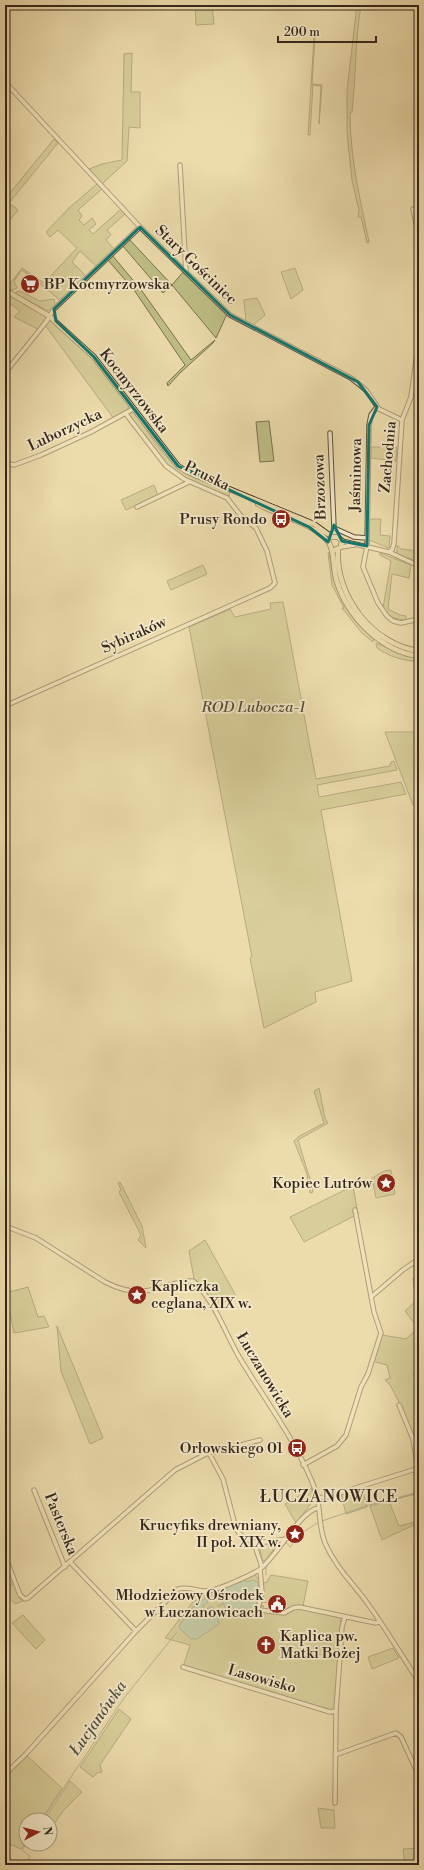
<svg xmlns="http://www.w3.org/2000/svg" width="424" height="1870" font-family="'Libre Bodoni',serif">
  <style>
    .green { fill: #bebe84; stroke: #797250 }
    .water { fill: #9abca4; stroke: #71806d }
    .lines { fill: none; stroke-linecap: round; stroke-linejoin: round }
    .stream { stroke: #71806d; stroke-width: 1 }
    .minor-casing { stroke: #62533f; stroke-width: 5.5 }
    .major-casing { stroke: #34261b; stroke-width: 6 }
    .minor { stroke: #f3e8c8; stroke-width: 3.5 }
    .major { stroke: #ecdbab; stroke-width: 4.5 }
    .marked { fill: none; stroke: #0f766e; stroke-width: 3; stroke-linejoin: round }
    .labels { text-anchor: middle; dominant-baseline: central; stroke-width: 3.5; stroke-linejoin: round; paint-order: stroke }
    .street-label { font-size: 15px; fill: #34261b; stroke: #f3e8c8 }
    .poi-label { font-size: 15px; fill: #34261b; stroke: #f3e8c8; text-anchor: end }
    .park-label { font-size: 15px; font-style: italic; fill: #564c35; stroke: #f3e8c8 }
    .water-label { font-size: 16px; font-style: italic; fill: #4e4c3d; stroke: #f3e8c8 }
    .quarter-label { font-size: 17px; letter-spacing: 1px; fill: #34261b; stroke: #f3e8c8 }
  </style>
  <rect width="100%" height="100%" fill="#ecdbab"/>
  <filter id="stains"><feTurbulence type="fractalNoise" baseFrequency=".005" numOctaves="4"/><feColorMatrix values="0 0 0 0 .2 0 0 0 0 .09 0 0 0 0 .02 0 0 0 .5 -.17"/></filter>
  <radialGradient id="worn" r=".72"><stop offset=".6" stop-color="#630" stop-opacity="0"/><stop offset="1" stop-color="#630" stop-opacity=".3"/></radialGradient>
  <!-- green -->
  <path class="green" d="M195,5h17l2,19 -18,1z
    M357,5h4c-6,36 -5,72 -9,107l-2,1c0,44 10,86 19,129l-2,1 -6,-26h-3l1,-7 -7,-29 -5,-48v-43z
    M314,37h1l-3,47 10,1 -3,39 2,-38 -8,-1 -3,50h-2z
    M132,53l-1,39h9v36l-11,-1 -2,34 -25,23 -13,-15 13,-5 20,-4 2,-106z
    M54,139l4,4 -49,60 9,7 -13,16v-27z
    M97,184l5,5 -24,21 4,6 -3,4 5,5 8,-7 4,6 -7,6 4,4 28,-25 4,5 -18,16 4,5 -5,5 9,10 -18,17 -17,-16 -8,11 15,15 -26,24 -23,-19 -1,-3 -1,2 -14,-11 -8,11 3,7 -5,2 -5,-2 15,-20 22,15 33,-35 -19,-18 -8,7 -4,-5 23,-24z
    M129,239l43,46 12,-14 43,43 -11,24 -44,-53 -9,8 -41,-48z
    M112,255l30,36 49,69 24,-20 -2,3 -33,30 -12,13 -1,-3 18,-18 -51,-75 -27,-31z
    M295,268l8,22 -12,9 -10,-27z
    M20,291l20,10 14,-2 1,7 -7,5 -32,-17v-2z
    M5,293l42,23 -1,4 -8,9 -24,-12 6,-6 -15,-11z
    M257,298l8,17 -13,11 -6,-4 -2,-22z
    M50,320l2,1 42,39 35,46 -4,6 -11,7 -69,-94z
    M132,411l2,1c15,20 29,48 51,61 13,8 31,12 45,19l-1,4 -44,-17 -22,-17 -33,-45 -1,-2z
    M269,421l5,40 -14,1 -4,-40z
    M371,447h26l-1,14 -25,-3z
    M154,485l4,11 -32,14 -5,-10z
    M369,519h12l-1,16 10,1 -1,12 -20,-8z
    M397,545l4,4 18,2v11l-22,-8z
    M329,552c4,38 17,61 45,87l-1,3 -11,-9 -20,-25h2l-12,-23 -4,-32z
    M380,553l31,12 -2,13 -17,-4 -4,35 12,6 6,1v5l-15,-4 -8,-9 8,-47 -11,-6z
    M203,565l4,9 -36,16 -4,-9z
    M283,602l33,177 74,-13 1,-4 3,-1 3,9 -80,15 2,12 82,-15 5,12 -85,16 31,171 -37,11 1,10 -52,26 -14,-70 2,-1 -63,-330 41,-18 5,8 36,-8 -1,-6z
    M376,643l28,12 15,4v3c-16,-2 -28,-4 -42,-14z
    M385,732h34v72l-6,1z
    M319,1088l6,30 3,5 -30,17 14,46 1,6 -3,1 -3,-19 -13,-33 4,-4 26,-14 -10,-32z
    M391,1170l4,24 -19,4 -4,-20 12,-7z
    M120,1182l22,44 4,22 -8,-8 3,-5 -22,-43 2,-2 -3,-7z
    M353,1186l5,28 -54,28 -14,-25z
    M205,1240l31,56 -21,11 -12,-22 -9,-6 -5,-28z
    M419,1277v94l-6,3 6,12v64l-4,1c-2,-23 -14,-46 -25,-66l-5,-5 5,-2 -3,-13 -15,-4 10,-26 24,4 12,-11 -13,-17 14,-13 -5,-10 -1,-10z
    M28,1287l10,30 6,-1 5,11 -35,6 -8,-40z
    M57,1326l46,112 -13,6 -29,-73z
    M362,1487l5,20 -21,7 -5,-20z
    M312,1488l1,13 -17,22 -11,-19z
    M419,1493l-30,8 10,25 20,-5v4l-1,-2 -36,17 -12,-34z
    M279,1542l-14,19 -3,-1 -3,-15z
    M254,1574c12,12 5,23 3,37l24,2 14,-5h6l40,10 -7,93 -151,-44 7,-22 -25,-7 27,-35 15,-10z
    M271,1575l37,6 -5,25 -12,1 -9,4 4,-8 -15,-2 -4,2 -5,-1 -1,3 3,1 -4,2 2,-26 4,1z
    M12,1578l11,23 -8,3 -10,-10v-5l7,-6z
    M23,1615l22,25 -9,9 -24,-26z
    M393,1648l6,10 -27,11 -4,-12z
    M119,1709l12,10 -31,46 2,7 -5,1 -4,4 -13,-10z
    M26,1755l36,33 -21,32h-15v22l-5,7 -16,-7v-67h2z
    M70,1781l12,11 -19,19 -13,19v-10h-6z
    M318,1808l16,2 1,18h-14z
    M419,1848v17h-14l-2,-16z"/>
  <!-- water -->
  <path class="water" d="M245,1579l1,3 7,-2 6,3v12l-7,21c-12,5 -23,0 -28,-11 -3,-5 -6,-7 -7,-14z
    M205,1598l3,4 -5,4 2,4 6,-4 6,6 2,12 -22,15h-6l-11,-10 -1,-3 13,-18z"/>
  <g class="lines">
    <!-- stream -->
    <path class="stream" d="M322,1521l47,-16 50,-13
      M284,1545l2,-3 4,5 12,-14 15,-10
      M266,1575v-9
      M5,1591l8,-7
      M218,1606l5,-2
      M42,1820l82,-122 53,-66
      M26,1865l4,-9 -8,-6 4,-6"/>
    <!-- minor casing -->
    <g class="minor-casing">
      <path id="minor" d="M5,82l135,145 90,88 121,63 15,12 13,19 23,11
        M180,165l6,107
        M413,209l6,29
        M5,373l41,-51 8,-13 86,-82
        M377,407l-6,8 -2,10 -2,121 -4,21 15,36 9,13 6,5 8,2 18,-4
        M330,433l4,95 20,9 13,1
        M5,463l9,2 27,-10 50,-23 42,-23
        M137,507l52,-25
        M342,541l47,11 30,14
        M341,547l13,-2
        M389,552l3,-2 2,-7 8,-123 9,-23 8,-58
        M5,706l265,-118 5,-5 -8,-32 -11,-23 -15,-12 -14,-18 -43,-19 -18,-13 -40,-52
        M5,1226l31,12 69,44c12,6 25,11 39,9 17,-1 31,-11 49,-10 21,19 31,49 45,74 26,44 61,89 78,137 5,17 2,36 10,53 11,24 27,38 42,59 18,25 34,52 51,78
        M371,1297l33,-28 15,-10
        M399,1405l14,34 5,30
        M209,1453l14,26 13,50c12,19 31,13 50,10
        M303,1465l34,-19 9,-11 15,-48 7,-13 13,-41 -7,-21 -19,-102
        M34,1490l31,77
        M317,1498l10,-1 92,-29
        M254,1543l8,24
        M5,1556l15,39 5,4 3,-1 147,-128 31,-16 54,-14
        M71,1563l65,68
        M260,1569l2,24 -4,15 2,2 24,3 9,-5 6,-1 77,16 3,-2
        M183,1667l147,45 6,-1
        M335,1755l61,-22 5,4 17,37
        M5,1774l21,-20 110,-123 42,-42c11,-3 20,3 30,2 10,-1 43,-16 51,-21 17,-12 41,-59 59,-62
        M335,1803l1,-92 6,-84 3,-10"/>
    </g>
    <!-- major casing -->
    <g class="major-casing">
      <path id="major" d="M5,290l44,26 45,41 84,109 10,6 126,52 18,13
        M258,504c21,12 52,18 68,35 10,10 6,29 11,43 11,35 45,70 82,74
        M332,537h6l4,4 -1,6 -6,3
        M338,550c-3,46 35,95 81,101"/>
    </g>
    <!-- minor -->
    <use href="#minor" class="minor"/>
    <!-- major -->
    <use href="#major" class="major"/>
  </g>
  <!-- marked area -->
  <path d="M0 0H424V1870H0ZM140,227l90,88 128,67 19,25 -8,18 -2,121 -25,-5 -8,-16 -6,17 -19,-15 -131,-61 -84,-109 -38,-36 -2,-12z" fill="#ecdbab" fill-opacity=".55" fill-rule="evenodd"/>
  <path class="marked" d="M140,227l90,88 128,67 19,25 -8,18 -2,121 -25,-5 -8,-16 -6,17 -19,-15 -131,-61 -84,-109 -38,-36 -2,-12z"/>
  <!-- icons -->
  <defs>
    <g id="supermarket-disc" transform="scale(1)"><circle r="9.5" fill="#8f2418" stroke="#f3e8c8"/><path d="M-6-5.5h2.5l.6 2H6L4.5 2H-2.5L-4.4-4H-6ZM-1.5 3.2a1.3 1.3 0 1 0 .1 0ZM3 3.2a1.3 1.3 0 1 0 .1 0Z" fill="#fff"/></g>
    <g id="bus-disc" transform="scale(1)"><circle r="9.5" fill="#8f2418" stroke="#f3e8c8"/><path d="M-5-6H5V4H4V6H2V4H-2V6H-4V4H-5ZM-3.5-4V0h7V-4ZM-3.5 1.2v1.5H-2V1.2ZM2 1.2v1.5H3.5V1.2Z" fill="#fff"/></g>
    <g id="sight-disc" transform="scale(1)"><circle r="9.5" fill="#8f2418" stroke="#f3e8c8"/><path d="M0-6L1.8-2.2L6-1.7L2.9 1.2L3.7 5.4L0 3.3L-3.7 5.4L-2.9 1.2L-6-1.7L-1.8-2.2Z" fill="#fff"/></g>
    <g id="civic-disc" transform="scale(1)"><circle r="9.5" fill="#8f2418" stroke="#f3e8c8"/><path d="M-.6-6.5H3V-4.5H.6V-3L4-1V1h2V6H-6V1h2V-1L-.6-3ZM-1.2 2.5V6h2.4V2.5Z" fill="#fff"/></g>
    <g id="church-disc" transform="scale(1)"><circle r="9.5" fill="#8f2418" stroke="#f3e8c8"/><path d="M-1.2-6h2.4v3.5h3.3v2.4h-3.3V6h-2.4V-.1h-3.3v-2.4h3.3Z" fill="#fff"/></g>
  </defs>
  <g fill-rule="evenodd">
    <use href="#supermarket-disc" x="30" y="284"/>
    <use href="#bus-disc" x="281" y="519"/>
    <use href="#sight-disc" x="386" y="1183"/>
    <use href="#sight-disc" x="137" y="1295"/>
    <use href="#bus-disc" x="297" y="1448"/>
    <use href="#sight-disc" x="295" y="1534"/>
    <use href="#civic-disc" x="277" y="1604"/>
    <use href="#church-disc" x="266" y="1645"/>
  </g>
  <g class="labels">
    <!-- street labels -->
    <g class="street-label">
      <text transform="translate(196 265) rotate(44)">Stary Gościniec</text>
      <text transform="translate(134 391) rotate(52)">Kocmyrzowska</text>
      <text transform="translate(65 430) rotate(-25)">Luborzycka</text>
      <text transform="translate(388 457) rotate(-85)">Zachodnia</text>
      <text transform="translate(356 475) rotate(-89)">Jaśminowa</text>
      <text transform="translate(207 476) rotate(26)">Pruska</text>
      <text transform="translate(320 487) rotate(-92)">Brzozowa</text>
      <text transform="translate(134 635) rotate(-24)">Sybiraków</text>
      <text transform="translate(265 1375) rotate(59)">Łuczanowicka</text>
      <text transform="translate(61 1524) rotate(68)">Pasterska</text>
      <text transform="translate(262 1679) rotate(16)">Lasowisko</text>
    </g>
    <!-- poi labels -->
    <g class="poi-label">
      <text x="44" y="284" text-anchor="start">BP Kocmyrzowska</text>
      <text x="267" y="519">Prusy Rondo</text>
      <text x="372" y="1183">Kopiec Lutrów</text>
      <text x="151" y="1286" text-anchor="start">Kapliczka<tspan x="151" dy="17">ceglana, XIX w.</tspan></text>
      <text x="283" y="1448">Orłowskiego 01</text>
      <text x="281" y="1525">Krucyfiks drewniany,<tspan x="281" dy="17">II poł. XIX w.</tspan></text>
      <text x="263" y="1595">Młodzieżowy Ośrodek<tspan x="263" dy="17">w Łuczanowicach</tspan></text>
      <text x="280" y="1636" text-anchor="start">Kaplica pw.<tspan x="280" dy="17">Matki Bożej</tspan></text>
    </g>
    <!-- park labels -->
    <g class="park-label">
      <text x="253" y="707">ROD Lubocza-1</text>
    </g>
    <!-- water labels -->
    <g class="water-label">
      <text transform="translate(98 1718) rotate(-55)">Łucjanówka</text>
    </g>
    <!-- quarter labels -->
    <g class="quarter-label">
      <text x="329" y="1497">ŁUCZANOWICE</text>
    </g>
  </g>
  <!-- margin -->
  <rect width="424" height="1870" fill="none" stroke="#ecdbab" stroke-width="20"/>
  <rect x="6" y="6" width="412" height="1858" fill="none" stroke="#34261b" stroke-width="2"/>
  <rect x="10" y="10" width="404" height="1850" fill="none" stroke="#34261b"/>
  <!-- north arrow -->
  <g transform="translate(38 1832) rotate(83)"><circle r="19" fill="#f3e8c8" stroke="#a79a83"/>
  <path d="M0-3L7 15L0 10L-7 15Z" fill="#8f2418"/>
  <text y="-6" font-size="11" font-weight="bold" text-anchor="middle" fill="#34261b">N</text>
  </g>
  <!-- scale -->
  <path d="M278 36v6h98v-6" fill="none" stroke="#34261b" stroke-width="2"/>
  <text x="284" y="36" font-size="12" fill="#34261b" stroke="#f3e8c8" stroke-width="3" paint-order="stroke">200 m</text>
  <rect width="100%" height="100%" filter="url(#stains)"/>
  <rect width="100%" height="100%" fill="url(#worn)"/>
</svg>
